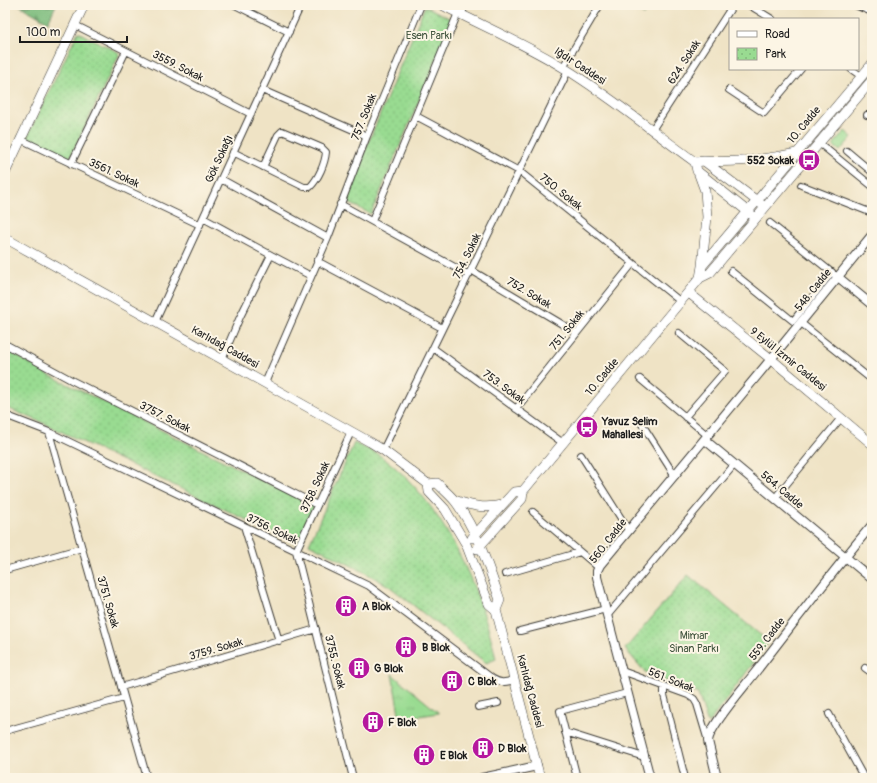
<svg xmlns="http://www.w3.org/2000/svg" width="877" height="783" font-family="Pangolin,sans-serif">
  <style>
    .grass { fill: url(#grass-tufts); stroke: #5a7c56 }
    .forest { fill: url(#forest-firs); stroke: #4b6c4c }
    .park { fill: url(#park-dots); stroke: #5a7c56 }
    .pitch { fill: #99db91; stroke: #5a7c56 }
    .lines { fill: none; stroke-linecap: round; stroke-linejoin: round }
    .minor-casing { stroke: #3c3a35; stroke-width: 8 }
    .tertiary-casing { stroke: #3c3a35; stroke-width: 10 }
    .secondary-casing { stroke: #3c3a35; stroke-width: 10 }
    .minor { stroke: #fff; stroke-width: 6 }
    .tertiary { stroke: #fff; stroke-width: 8 }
    .secondary { stroke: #fff; stroke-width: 9 }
    .labels { text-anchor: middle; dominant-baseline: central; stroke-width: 4; stroke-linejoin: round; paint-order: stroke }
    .park-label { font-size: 11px; fill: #42553f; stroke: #fcf5e5 }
    .street-label { font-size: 11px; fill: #1c1c1c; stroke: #fcf5e5 }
    .poi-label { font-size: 11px; font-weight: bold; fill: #1c1c1c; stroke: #fcf5e5; text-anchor: start }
  </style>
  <defs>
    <pattern id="grass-tufts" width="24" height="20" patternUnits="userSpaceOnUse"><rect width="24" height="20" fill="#99db91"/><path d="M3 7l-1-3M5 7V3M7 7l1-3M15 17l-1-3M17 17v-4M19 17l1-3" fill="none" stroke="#83bb7c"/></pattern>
    <pattern id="forest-firs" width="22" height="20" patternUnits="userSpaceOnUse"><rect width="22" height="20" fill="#7abb7b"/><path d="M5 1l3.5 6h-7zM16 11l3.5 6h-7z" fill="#639764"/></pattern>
    <pattern id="park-dots" width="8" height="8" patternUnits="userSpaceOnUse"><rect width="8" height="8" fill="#99db91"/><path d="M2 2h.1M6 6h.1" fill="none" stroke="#83bb7c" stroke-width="1.8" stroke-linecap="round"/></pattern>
  </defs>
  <rect width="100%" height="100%" fill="#fcf5e5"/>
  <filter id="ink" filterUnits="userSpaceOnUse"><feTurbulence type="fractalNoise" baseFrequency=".025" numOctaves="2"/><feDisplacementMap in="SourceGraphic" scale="8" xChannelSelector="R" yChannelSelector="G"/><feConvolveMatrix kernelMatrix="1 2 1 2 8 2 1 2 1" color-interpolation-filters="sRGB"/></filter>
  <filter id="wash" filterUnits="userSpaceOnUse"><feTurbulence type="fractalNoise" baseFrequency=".012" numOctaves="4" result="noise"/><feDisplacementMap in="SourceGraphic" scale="16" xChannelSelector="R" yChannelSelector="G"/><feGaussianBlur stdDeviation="0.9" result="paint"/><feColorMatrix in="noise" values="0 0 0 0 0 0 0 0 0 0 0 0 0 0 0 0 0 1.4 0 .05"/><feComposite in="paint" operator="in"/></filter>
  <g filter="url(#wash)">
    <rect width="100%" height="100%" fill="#efe3c5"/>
    <!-- grass -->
    <path class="grass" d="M392,674l47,39 -39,6z"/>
    <!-- forest -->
    <path class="forest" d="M19,5h37l-8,17z"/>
    <!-- park -->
    <path class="park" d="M425,6l28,14 -82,194 -24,-12 -2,-3z
      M78,32l42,21 -50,105 -43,-21z
      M5,349l46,27 264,130 -18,38 -256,-122 -36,-15z
      M354,443c9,4 20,8 28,14 60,43 99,131 114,202l-10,4 -97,-77 -23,-13 -57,-29z
      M688,575l81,67 -61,82 -10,-30 -53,-22 -20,-23z"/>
    <!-- pitch -->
    <path class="pitch" d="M631,5h20l-7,10 -13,-9z
      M845,131l7,6 -12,14 -7,-6z"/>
  </g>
  <g filter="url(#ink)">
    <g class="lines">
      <!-- minor casing -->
      <g class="minor-casing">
        <path id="minor" d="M235,5l54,27
          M749,5l23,14
          M855,5l17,7
          M461,14l5,-9
          M75,25l176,89
          M563,67l37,-62
          M851,69l10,7
          M262,90l105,46
          M729,90l35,23 37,-44
          M867,115l5,1
          M416,116l103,55 162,131
          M652,130l81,-125
          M20,139l180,86
          M819,143l53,43
          M847,151l25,21
          M233,152l71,35h6c8,-8 15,-23 16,-35l-4,-4 -40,-17 -4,4 -15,32
          M71,164l55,-113
          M221,179l107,59
          M801,185l71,28
          M340,204l129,71
          M203,218l68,37 40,21
          M372,221l86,-208
          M770,223l65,52
          M317,261l125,67
          M471,270l106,63
          M731,271l62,50 39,-49
          M155,322l146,-317
          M801,323l71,57
          M679,333l46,38 -40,46
          M5,344l68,37 244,124
          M433,348l130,95
          M222,359l18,-42 31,-62
          M640,379l67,56
          M265,383l63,-145 39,-102 54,-131
          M516,409l117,-146
          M5,415l44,17 320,154 124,93c8,5 13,3 22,1
          M640,421l35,55
          M49,432l98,346
          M351,432l-55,119 57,227
          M383,450l185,-379
          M581,455l48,76
          M775,498l66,-80
          M533,512l66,56
          M244,526l35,115
          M5,570l77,-22
          M505,574l75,-22
          M607,616l127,-151
          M520,631l86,-22
          M865,668l7,5
          M622,671l66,24 6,4 3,5 11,37
          M664,686v9l21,83
          M121,687l195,-58
          M478,707l20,-4
          M829,714l35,64
          M5,731l119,-33
          M565,732l79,25
          M577,778l-17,-67 67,-18"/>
      </g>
      <!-- tertiary casing -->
      <g class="tertiary-casing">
        <path id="tertiary" d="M838,277l34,28
          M705,440l167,139
          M482,778l55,-12
          M650,778l-53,-201v-6l3,-6 171,-206 101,-124
          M717,778l-9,-37c1,-14 36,-54 46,-67 39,-50 77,-101 118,-149"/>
      </g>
      <!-- secondary casing -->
      <g class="secondary-casing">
        <path id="secondary" d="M442,5c41,21 83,39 122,63 46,28 88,63 131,94
          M872,64l-170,202 -2,12 10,-5 162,-193
          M704,161c33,2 60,-1 93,-8
          M698,172l7,19 2,26 -5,49
          M5,173l79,-168
          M752,215l-55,-44 -2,-9 9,-1 57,43
          M5,238l365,204 13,8 45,34
          M689,293l82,66 101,85
          M437,483c6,6 13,12 18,18 22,29 33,64 45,99l-4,10 -7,-6 -23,-60 -21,-35 -16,-17 -1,-8z
          M523,491l177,-213
          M454,500c18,6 30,9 48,5
          M472,538l42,-46 9,-1 -1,8 -45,50
          M496,610l44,168"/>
      </g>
      <!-- minor -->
      <use href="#minor" class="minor"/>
      <!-- tertiary -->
      <use href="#tertiary" class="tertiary"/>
      <!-- secondary -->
      <use href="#secondary" class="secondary"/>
    </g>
  </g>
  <!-- icons -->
  <defs>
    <g id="bus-disc" transform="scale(1.15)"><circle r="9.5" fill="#b5179e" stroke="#fcf5e5"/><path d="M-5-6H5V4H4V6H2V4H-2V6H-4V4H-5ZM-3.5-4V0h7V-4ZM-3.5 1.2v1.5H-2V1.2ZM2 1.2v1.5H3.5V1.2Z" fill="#fff"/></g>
    <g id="building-disc" transform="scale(1.15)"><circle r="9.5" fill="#b5179e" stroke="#fcf5e5"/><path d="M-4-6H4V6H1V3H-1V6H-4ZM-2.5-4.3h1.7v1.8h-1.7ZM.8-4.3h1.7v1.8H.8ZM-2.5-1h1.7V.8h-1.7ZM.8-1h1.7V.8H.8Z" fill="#fff"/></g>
  </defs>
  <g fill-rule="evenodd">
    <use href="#bus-disc" x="809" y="160"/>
    <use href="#bus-disc" x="587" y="427"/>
    <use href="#building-disc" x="346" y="606"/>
    <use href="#building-disc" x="406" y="647"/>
    <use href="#building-disc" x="359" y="668"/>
    <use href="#building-disc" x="452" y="681"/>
    <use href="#building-disc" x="373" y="722"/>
    <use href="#building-disc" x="483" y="748"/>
    <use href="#building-disc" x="424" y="755"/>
  </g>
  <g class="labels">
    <!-- park labels -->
    <g class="park-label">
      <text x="429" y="35">Esen Parkı</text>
      <text x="694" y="635">Mimar<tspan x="694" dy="13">Sinan Parkı</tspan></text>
    </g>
    <!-- street labels -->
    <g class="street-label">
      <text transform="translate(684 62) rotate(-57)">624. Sokak</text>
      <text transform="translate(178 66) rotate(27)">3559. Sokak</text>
      <text transform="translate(580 66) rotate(33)">Iğdır Caddesi</text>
      <text transform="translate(364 117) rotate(-68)">757. Sokak</text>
      <text transform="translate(804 125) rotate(-50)">10. Cadde</text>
      <text transform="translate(219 159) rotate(-65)">Gök Sokağı</text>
      <text transform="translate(114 173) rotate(25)">3561. Sokak</text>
      <text transform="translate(561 192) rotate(39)">750. Sokak</text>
      <text transform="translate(467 256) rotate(-64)">754. Sokak</text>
      <text transform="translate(813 290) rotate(-51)">548. Cadde</text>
      <text transform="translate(529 293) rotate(31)">752. Sokak</text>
      <text transform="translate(567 330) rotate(-51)">751. Sokak</text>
      <text transform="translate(225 347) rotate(29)">Karlıdağ Caddesi</text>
      <text transform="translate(788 359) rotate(39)">9 Eylül İzmir Caddesi</text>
      <text transform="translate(602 377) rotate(-50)">10. Cadde</text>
      <text transform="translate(504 387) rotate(36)">753. Sokak</text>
      <text transform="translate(165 417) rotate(27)">3757. Sokak</text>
      <text transform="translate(315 487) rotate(-65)">3758. Sokak</text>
      <text transform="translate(782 490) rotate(40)">564. Cadde</text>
      <text transform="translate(272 529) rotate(26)">3756. Sokak</text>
      <text transform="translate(608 541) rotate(-52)">560. Cadde</text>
      <text transform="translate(108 602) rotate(74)">3751. Sokak</text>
      <text transform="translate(767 639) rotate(-52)">559. Cadde</text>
      <text transform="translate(216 649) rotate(-16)">3759. Sokak</text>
      <text transform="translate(335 662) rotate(76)">3755. Sokak</text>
      <text transform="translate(671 680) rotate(22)">561. Sokak</text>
      <text transform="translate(530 691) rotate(75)">Karlıdağ Caddesi</text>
    </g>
    <!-- poi labels -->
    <g class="poi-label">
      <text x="794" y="160" text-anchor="end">552 Sokak</text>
      <text x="602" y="421">Yavuz Selim<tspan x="602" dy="13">Mahallesi</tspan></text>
      <text x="362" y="606">A Blok</text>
      <text x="422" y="647">B Blok</text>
      <text x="374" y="668">G Blok</text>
      <text x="468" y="681">C Blok</text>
      <text x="388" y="722">F Blok</text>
      <text x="498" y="748">D Blok</text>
      <text x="440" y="755">E Blok</text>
    </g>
  </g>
  <!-- margin -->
  <rect width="877" height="783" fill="none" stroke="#fcf5e5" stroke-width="20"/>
  <!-- legend -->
  <rect x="729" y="18" width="130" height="52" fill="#fcf5e5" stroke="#a29e95"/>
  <rect x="737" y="31" width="20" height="6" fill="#ffffff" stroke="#a29e95"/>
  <text x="765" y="38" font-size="12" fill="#1c1c1c">Road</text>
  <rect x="737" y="48" width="20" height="12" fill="url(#park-dots)" stroke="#a29e95"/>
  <text x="765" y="58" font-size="12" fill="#1c1c1c">Park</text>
  <!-- scale -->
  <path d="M20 36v6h107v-6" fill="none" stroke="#1c1c1c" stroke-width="2"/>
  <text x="26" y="36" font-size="12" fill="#1c1c1c" stroke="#fcf5e5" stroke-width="3" paint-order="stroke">100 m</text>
</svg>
